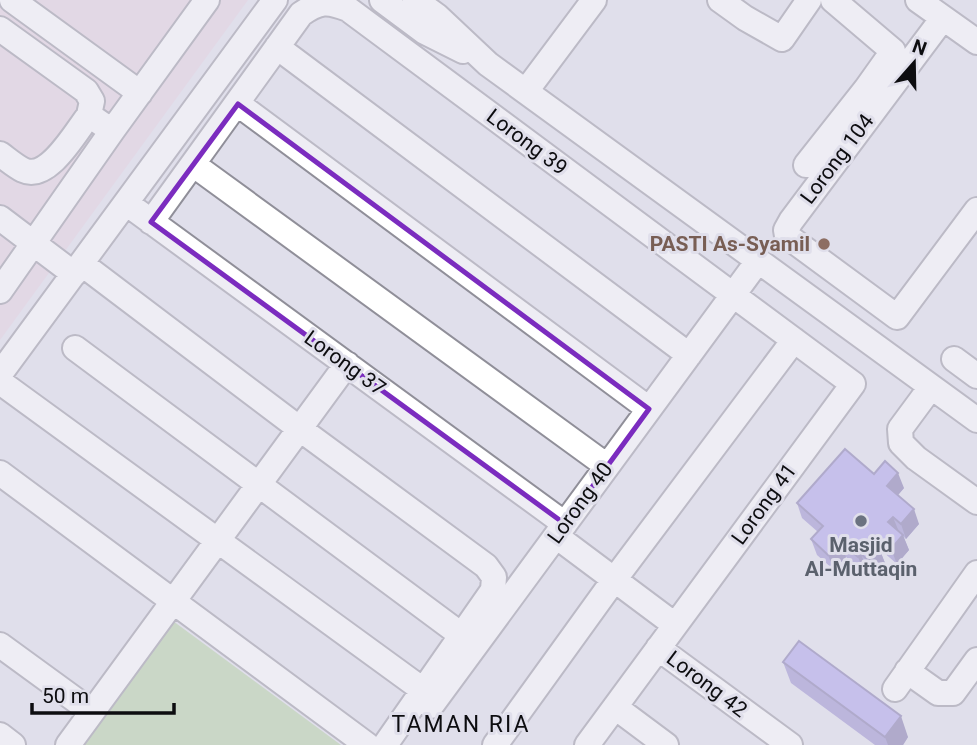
<svg xmlns="http://www.w3.org/2000/svg" width="977" height="745" font-family="Roboto,sans-serif">
  <style>
    .commercial { fill: #e5d0de }
    .green { fill: #b0cf9c }
    .lines { fill: none; stroke-linecap: round; stroke-linejoin: round }
    .minor-casing { stroke: #908f99; stroke-width: 28 }
    .minor { stroke: #fff; stroke-width: 24 }
    .wall { fill: #9085cb }
    .shaded-wall { fill: #756ca5 }
    .building { fill: #a79bec; stroke: #756ca5; stroke-width: 2 }
    .marked { fill: none; stroke: #7b2cbf; stroke-width: 5; stroke-linejoin: round }
    .education-dot { fill: #8d6e63; stroke: #e0dfeb; stroke-width: 2.5 }
    .worship-dot { fill: #6b7280; stroke: #e0dfeb; stroke-width: 2.5 }
    .labels { text-anchor: middle; dominant-baseline: central; stroke-width: 6; stroke-linejoin: round; paint-order: stroke }
    .street-label { font-size: 21px; fill: #0d0d10; stroke: #e0dfeb }
    .education-label { font-size: 21px; font-weight: bold; fill: #785e54; stroke: #e0dfeb; text-anchor: end }
    .worship-label { font-size: 21px; font-weight: bold; fill: #5b616d; stroke: #e0dfeb }
    .neighbourhood-label { font-size: 23px; letter-spacing: 2px; fill: #0d0d10; stroke: #e0dfeb }
  </style>
  <rect width="100%" height="100%" fill="#e0dfeb"/>
  <!-- commercial -->
  <path class="commercial" d="M0,0h248l-248,340z"/>
  <!-- green -->
  <path class="green" d="M173,621l168,124h-261z"/>
  <g class="lines">
    <!-- minor casing -->
    <g class="minor-casing">
      <path id="minor" d="M12,0l128,93
        M382,0l43,32 38,19
        M415,0l22,16 51,48 489,356
        M720,0l25,18 37,21 27,-39
        M918,0l59,42
        M943,18l-152,203 -5,9 1,6 110,81 80,-107
        M0,29l86,62 6,10 -3,14
        M277,47l412,308
        M526,91l68,-91
        M238,104l411,305
        M0,154c7,5 15,12 23,16 25,12 52,-37 66,-55l23,16
        M194,165l413,301
        M806,165l60,-76 27,-38 -60,-51
        M126,203l439,321
        M0,218l74,56
        M151,222l150,-208c19,-13 26,-13 47,-5l505,375 -266,361
        M82,264l218,165 186,137 8,11 -1,13 -108,155
        M0,291l112,-160 95,-131
        M75,348l385,286
        M954,359l23,17
        M0,374l275,-374
        M0,382l423,308
        M931,387l-31,42 1,14 15,15 61,44
        M0,473l367,272
        M556,536l119,89
        M0,645l92,67
        M658,648l132,97
        M907,671l31,22h15l24,-33
        M895,689l82,-116
        M431,706l327,-445
        M615,707l51,38
        M0,735l13,10
        M68,745l279,-381
        M495,745l119,-165 180,-240"/>
    </g>
    <!-- minor -->
    <use href="#minor" class="minor"/>
  </g>
  <!-- wall -->
  <path class="wall" d="M874,474l30,14 -6,7 21,29 -13,15 -3,-3 6,14 -12,14 -15,-13 -1,2 4,10 -11,12 -7,-6 -3,3 -18,-15 -12,13 -17,-15 -6,-16 7,-7 -16,-14 -5,-15z
    M783,662l125,75 -5,8h-28l-84,-62z"/>
  <!-- shaded-wall -->
  <path class="shaded-wall" d="M898,473l6,15 -11,13 -6,-15z
    M914,509l5,15 -13,15 -5,-15z
    M893,517l6,15 -11,-10z
    M903,535l6,15 -12,14 -6,-15z
    M877,536l5,15 -1,2 4,10 -11,12 -6,-15 3,-19z
    M840,542l6,15 -12,13 -6,-15z
    M861,554l6,15 -3,3 -6,-15z
    M901,716l7,21 -5,8h-15l-3,-8z"/>
  <!-- building -->
  <path class="building" d="M845,449l29,25 11,-13 13,12 -11,13 27,23 -13,15 -8,-7 -5,5 15,13 -12,14 -14,-13 -6,5 8,7 -11,12 -7,-6 -3,3 -18,-15 -12,13 -17,-16 12,-13 -26,-23z
    M799,641l102,75 -16,21 -102,-75z"/>
  <!-- marked area -->
  <path d="M0 0H977V745H0ZM238,104l411,305 -84,115 -414,-302z" fill="#e0dfeb" fill-opacity=".55" fill-rule="evenodd"/>
  <path class="marked" d="M238,104l411,305 -84,115 -414,-302z"/>
  <!-- markers -->
  <circle class="education-dot" cx="824" cy="244" r="7"/>
  <circle class="worship-dot" cx="861" cy="521" r="7"/>
  <g class="labels">
    <!-- street labels -->
    <g class="street-label">
      <text transform="translate(527 142) rotate(37)">Lorong 39</text>
      <text transform="translate(837 159) rotate(-53)">Lorong 104</text>
      <text transform="translate(345 363) rotate(36)">Lorong 37</text>
      <text transform="translate(580 503) rotate(-54)">Lorong 40</text>
      <text transform="translate(764 504) rotate(-54)">Lorong 41</text>
      <text transform="translate(707 684) rotate(37)">Lorong 42</text>
    </g>
    <!-- education labels -->
    <g class="education-label">
      <text x="810" y="244">PASTI As-Syamil</text>
    </g>
    <!-- worship labels -->
    <g class="worship-label">
      <text x="861" y="545">Masjid<tspan x="861" dy="24">Al-Muttaqin</tspan></text>
    </g>
    <!-- neighbourhood labels -->
    <g class="neighbourhood-label">
      <text x="461" y="724">TAMAN RIA</text>
    </g>
  </g>
  <!-- north arrow -->
  <g transform="translate(914 63) rotate(20)" stroke="#e0dfeb" stroke-width="5" paint-order="stroke">
  <path d="M0-5L12 26L0 18L-12 26Z" fill="#0d0d10"/>
  <text y="-10" font-size="19" font-weight="bold" text-anchor="middle" fill="#0d0d10">N</text>
  </g>
  <!-- scale -->
  <path d="M32 703v10h142v-10" fill="none" stroke="#0d0d10" stroke-width="3.5"/>
  <text x="42" y="703" font-size="21" fill="#0d0d10" stroke="#e0dfeb" stroke-width="5" paint-order="stroke">50 m</text>
</svg>
